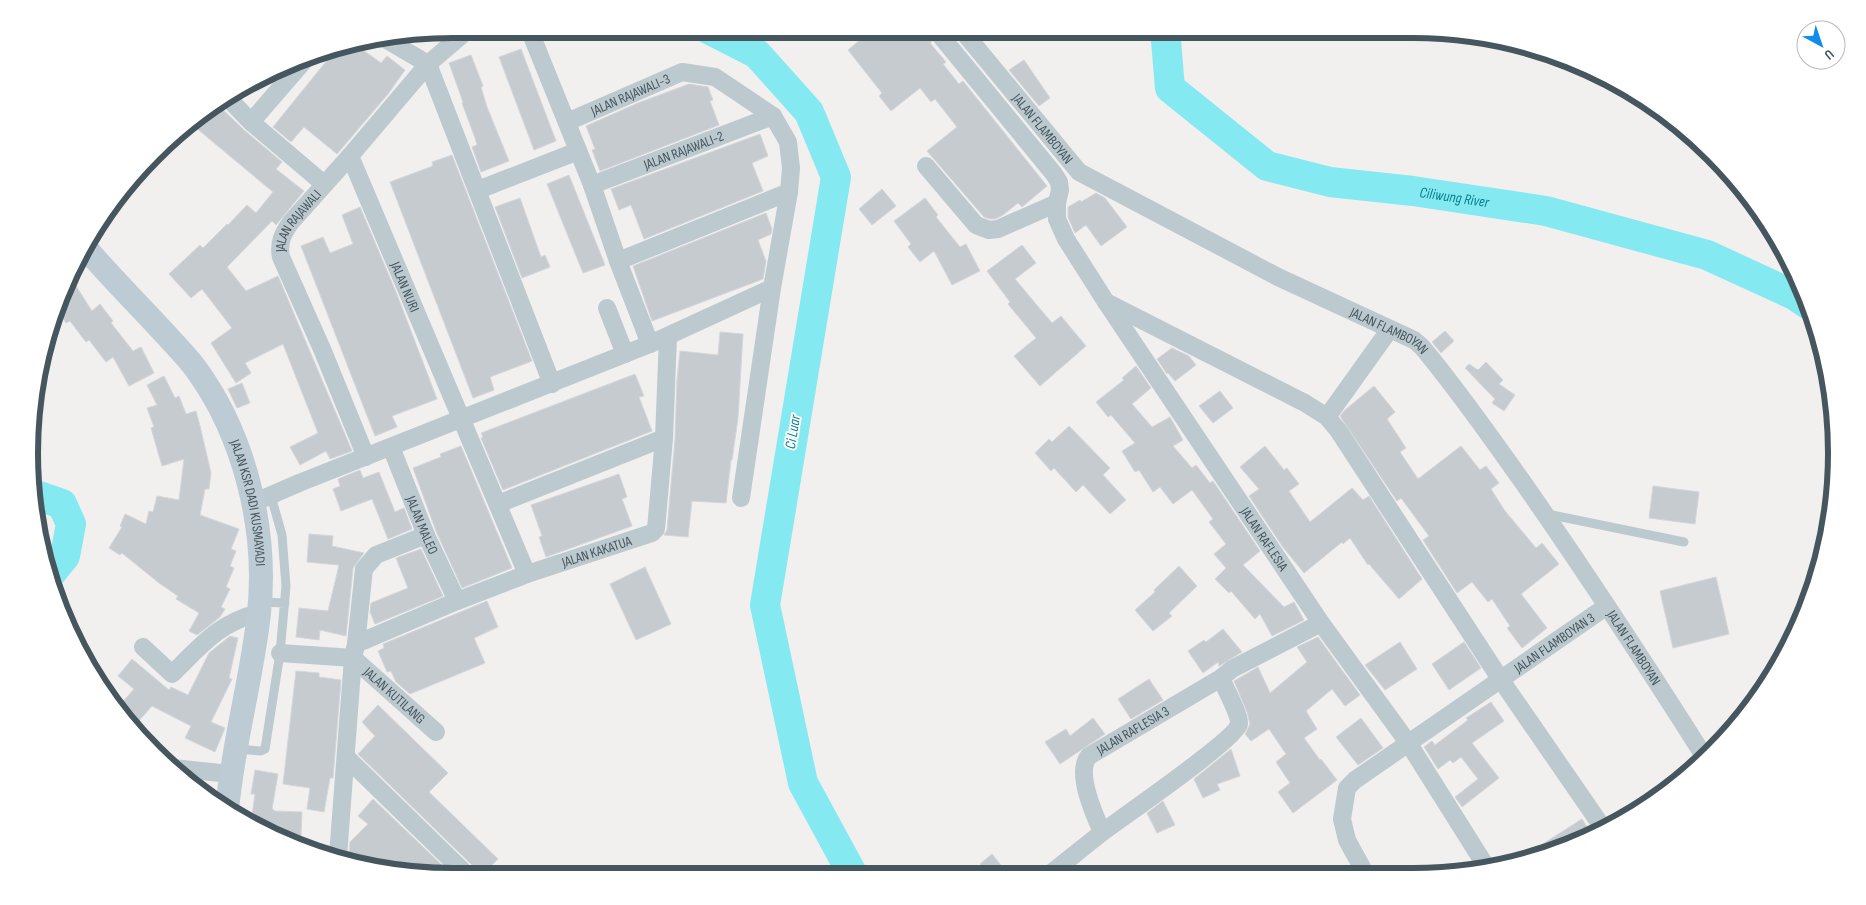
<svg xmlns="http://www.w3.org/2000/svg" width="1866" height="905" font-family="'Sofia Sans Condensed',sans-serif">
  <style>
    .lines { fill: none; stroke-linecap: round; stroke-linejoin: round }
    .river { stroke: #85e9f1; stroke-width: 30 }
    .building { fill: #c6cbcf; stroke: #d3d6db }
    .lane { stroke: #bcc9cf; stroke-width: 9 }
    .street { stroke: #bcc9cf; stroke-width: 18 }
    .secondary { stroke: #bccbd4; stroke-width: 24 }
    .labels { text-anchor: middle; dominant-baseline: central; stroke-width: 4; stroke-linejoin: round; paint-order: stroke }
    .street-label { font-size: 14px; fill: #46565e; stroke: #fff }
    .water-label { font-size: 15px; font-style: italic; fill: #06818a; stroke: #fff }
    .rim { fill: none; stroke: #46565e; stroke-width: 6 }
  </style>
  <rect width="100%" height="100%" fill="#f2efef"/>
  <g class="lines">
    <!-- river -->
    <g class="river">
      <path d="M708,29l49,25 52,58 27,65 -71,428 38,178 50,92"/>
      <path id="s1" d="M1165,29l5,59 97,78 63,16 83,9 133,20 161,44 87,40 15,10"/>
      <path d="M33,494l29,10 9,20 -6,32 -13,16"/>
    </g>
  </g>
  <!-- building -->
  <path class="building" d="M873,29h50l9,13 -2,1 16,19 -3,2 16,20 4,-3 84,105 -25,21 -4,-4 -15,12 -8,4h-5l-6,-2 -57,-66 30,-24 -22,-28 -4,3 -11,-14 -29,23 -12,-15 3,-3 -34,-43z
    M356,45l25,18 6,-7 18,14 -17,24 -51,60 -33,-27 -13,15 -18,-15 64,-79z
    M521,49l35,92 -22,9 -35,-93z
    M471,55l12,31 -2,1 6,20 22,54 -28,11 -9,-25 5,-2 -2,-7 -13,-35 1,-1 -14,-39z
    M1024,60l26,38 -11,8 -30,-36z
    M689,84l19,3 5,13 -3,1 9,24 -119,46 -8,-21 3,-1 -9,-23 52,-23z
    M217,104l27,26 38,32 -6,7 28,22 -28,34 -4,-4 -45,46 19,24 32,-15 74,175 -22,8 -4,-8 -26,14 -10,-18 28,-14 -35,-89 -38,19 6,10 -15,10 -25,-40 21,-15 -30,-39 -11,9 -22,-24 31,-29 3,3 24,-24 1,1 19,-20 9,8 17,-21 -84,-70 5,-6z
    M760,134l8,22 -16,7 11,28 -119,48 -13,-34 -12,5 -8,-21z
    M452,155l80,206 -42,16 4,13 -21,8 -83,-216 43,-16 -1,-4z
    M569,175l36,90 -22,8 -36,-89z
    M882,189l14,17 -24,19 -13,-16z
    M1096,193l9,5 22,29 -26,19 -15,-21 -11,8 -7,-16v-10l12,-7 1,2z
    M520,198l21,59 4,-2 5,12 -28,11 -27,-71z
    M925,198l13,17 -2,2 24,30 6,-3 14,27 -28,14 -18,-34 -14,11 -12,-15 3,-3 -17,-23z
    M360,207l36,85 41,107 -45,17 5,11 -22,9 -74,-190 22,-9 7,16 23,-9 -11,-29z
    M766,213l6,16 -1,5 -13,6 8,21 -3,18 -111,42 -19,-55z
    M1022,245l14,18 -21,16 37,44 9,-7 25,30 -46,40 -26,-30 22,-18 -28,-34 2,-2 -23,-31z
    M69,275l23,36 8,-7 13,17 -2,2 22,28 8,-4 13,26 -25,13 -16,-29 -7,5 -17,-22 -3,2 -16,-21 -4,2 -10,-15 5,-18z
    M1445,331l9,10 -13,12 -9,-11z
    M720,332l23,2 -5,84 -6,42h-1l-5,43 -34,-2 -4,36 -24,-2 3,-5 8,-91 2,-59 3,-29 38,4z
    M1172,348l17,8 7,9 -21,16 -7,-8 -1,1 -10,-15z
    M1486,362l17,18 -4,4 16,11 -11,16 -12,-8 3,-4 -30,-31 4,-4 9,6z
    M1136,366l15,22 -19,16 20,23 18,-10 13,23 -10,6 19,22 4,-3 14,18 3,-2 47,70 -17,14 41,42 10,-5 10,18 -32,16 -12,-22 -5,5 -24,-28 -2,2 -14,-14 11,-11 -12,-14 12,-10 -17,-22 4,-3 -21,-29 -19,14 -13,-17 -7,5 -14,-22 -4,2 -13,-21 13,-8 -24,-28 -3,2 -12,-15 28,-22 -2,-2z
    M635,374l9,22 -5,1 13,34 -149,59 -22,-52 2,-1 -2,-4z
    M164,376l11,22 4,-2 7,18 10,-3 4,15 11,47 -2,16h-4l-5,26 39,14 -8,20 5,2 -6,15 4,2 -8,19 4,2 -9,18 4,2 -5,8 -23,18 -8,-4 10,-18 -23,-14 2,-3 -19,-13 -37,-30 -2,2 -11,-7 13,-21 -2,-1 5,-12 21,10 3,-13 4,1 4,-16 22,4 5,-41 -22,7 -11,-38 3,-1 -7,-19 10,-3 -10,-20z
    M242,383l8,20 -13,5 -9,-19z
    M1374,386l21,26 -8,7 19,29 -6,4 18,27 43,-33 19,24 6,-4 13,17 -8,6 14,22 31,37 6,-5 17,21 -38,30 26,34 -25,20 -15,-20 3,-2 -18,-27 -4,3 -16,-20 -15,11 -34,-53 6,-4 -28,-38 -4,3 -57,-85 5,-6z
    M1220,391l13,17 -20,15 -14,-17z
    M1069,426l41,42 -7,7 23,25 -16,14 -27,-29 -7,7 -22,-24 -3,3 -16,-18 14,-14 3,3z
    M461,446l51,122 -50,20 -26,-57 -23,-63 28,-11 -1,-3z
    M1265,446l19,24 3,-2 12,16 -10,7 21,31 42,-34 11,12 6,-4 53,83 -23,20 -30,-35 -1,1 -18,-27 -7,6 -1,-2 -38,31 -22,-27 -33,-50 10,-7 -19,-22z
    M360,470l3,8 16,-6 16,40 9,-4 8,21 -24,10 -16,-40 -31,12 -8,-22 7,-3 -2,-7z
    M619,474l8,23 -5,2 10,27 -86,31 -7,-20 3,-1 -11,-31z
    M1653,486l46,6 -4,32 -46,-6z
    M309,534l24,2 -1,10 32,7 -11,15 -7,68 -26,-6 -1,10 -23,-3 3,-29 29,3 11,-46 -32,-3z
    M421,549l22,47 -68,28 -5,-12 1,-9 37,-15 -12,-30z
    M1179,566l18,20 -28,27 3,3 -19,15 -18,-21 20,-18 -1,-2z
    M645,567l26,57 -35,16 -26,-56z
    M1716,577l13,57 -56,14 -13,-57z
    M487,601l11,26 -24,11 11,25 -75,31 -14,-12 -5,-11 -4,1 -9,-21 6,-3 -1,-4z
    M1223,629l19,23 -23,14 -1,-4 -15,11 -15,-22 16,-11 2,2z
    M230,636l8,2 -9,40 3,1 -21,43 14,6 -10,24 -30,-14 6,-12 -39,-20 -16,18 -8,-6 -9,-12 15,-17 -16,-13 14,-17 37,31 2,-3 17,8 21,-42z
    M1318,637l42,58 -15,11 -13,-17 -26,22 11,18 -13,9 16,22 1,-1 16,21 -44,33 -15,-21 12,-9 -14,-21 10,-8 -17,-25 -18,12 -6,-7 5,-10 -3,-12 -13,-31 24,-14 12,26 37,-31 -10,-15z
    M1400,642l17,27 -32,21 -20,-25z
    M1464,642l17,26 -32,22 -17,-26z
    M296,671l23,2v4l22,3 -8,98h-3l-6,34 -17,-3 3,-21 -27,-4z
    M1149,679l14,21 -32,19 -13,-20z
    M1491,702l13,19 -32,22 27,35 -37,29 -7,-10 23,-18 -17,-22 -8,6 -3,-3 -12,9 -14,-22 8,-6 3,4 33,-25 -2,-2z
    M378,705l70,68 -19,19 69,67 -17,17 -6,-8 -117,-114 17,-18 -13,-14z
    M1093,718l12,16 -45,30 -15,-22 21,-13 4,7z
    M1361,718l22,30 -25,17 -22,-28z
    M1231,749l9,27 -23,8 3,6 -17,8 -9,-19z
    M255,770l23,4 -6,35 2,1v1l28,1 -1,24 -28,-1 -22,-12 4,-29h-4z
    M373,799l73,70 -6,6 -70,-7 -14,-4 -5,-6 -2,-5 1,-11 18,-18 -10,-8z
    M1163,801l12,24 -18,8 -10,-20z
    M1582,819l10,16 -16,9 -48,13 -1,-3z
    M992,854l16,20h-20l-8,-10z"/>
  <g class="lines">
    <!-- lane -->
    <path class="lane" d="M1547,514l137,28
      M261,602l24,1
      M237,749l24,2 4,-2 15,-96 6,-67 -4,-51 -11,-39"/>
    <!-- street -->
    <g class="street">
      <path d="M529,29l63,156 26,76 32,83"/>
      <path id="s2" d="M935,29l119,145 5,8 1,8 -3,13v16l9,20 40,63 215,321 88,121 78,124"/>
      <path id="s3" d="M961,29l118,143 199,105 136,63 8,7c36,43 68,89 100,134 63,90 123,182 182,275"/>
      <path d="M387,40l41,24 124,320"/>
      <path d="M228,98l23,24 73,62"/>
      <path d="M251,122l58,-67"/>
      <path id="s4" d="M567,122l115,-50 33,5 58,39 15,26 3,26 -2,24 -17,96 -31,210"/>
      <path id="s5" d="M350,156l177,418"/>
      <path d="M926,166l50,59 13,5 9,-1 59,-26"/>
      <path id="s6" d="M592,185l181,-69"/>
      <path d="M478,190l100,-39"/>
      <path d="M618,261l171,-69"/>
      <path d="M1106,302l199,101 22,14 11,13 163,250 102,148"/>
      <path d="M607,308l18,46"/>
      <path d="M1327,417l63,-88"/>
      <path id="s7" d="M391,447l35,88 31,66"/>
      <path id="s8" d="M366,457l-44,-108 -41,-92c-3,-14 2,-24 10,-35l59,-66 78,-92 41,-35"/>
      <path d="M253,503l46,-20 351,-139 122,-56"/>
      <path d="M498,504l166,-66"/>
      <path id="s9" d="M356,644l101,-43 70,-27 125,-41 4,-4 8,-91 4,-101"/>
      <path d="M143,647l29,27c28,-27 47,-52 87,-61"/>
      <path id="s10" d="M280,653l73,5 83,74"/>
      <path d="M347,758l121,118"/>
      <path d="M173,768l57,6"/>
      <path id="s11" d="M1102,832c-8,-18 -27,-60 -13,-76l132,-78"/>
      <path d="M340,859l-2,-3 15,-198 3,-14 8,-75 12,-14 50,-20"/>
      <path id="s12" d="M1365,873l-18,-33 -5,-21 5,-31 8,-8 252,-174"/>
      <path d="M1050,874c18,-14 36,-29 54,-43 20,-15 131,-91 135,-107 1,-9 -14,-36 -18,-46l11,-9 89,-46"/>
    </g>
    <!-- secondary -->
    <path class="secondary" id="s13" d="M84,246c27,32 57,61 85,92 9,10 19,20 27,31 49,67 72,162 63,244 -7,66 -26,130 -32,197"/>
  </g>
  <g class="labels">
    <!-- street labels -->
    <g class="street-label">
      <text stroke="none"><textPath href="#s4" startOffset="69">JALAN RAJAWALI-3</textPath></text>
      <text stroke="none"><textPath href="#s3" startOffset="129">JALAN FLAMBOYAN</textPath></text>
      <text stroke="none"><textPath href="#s6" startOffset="98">JALAN RAJAWALI-2</textPath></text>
      <text stroke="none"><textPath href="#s8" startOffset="259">JALAN RAJAWALI</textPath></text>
      <text stroke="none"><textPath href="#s5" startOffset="142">JALAN NURI</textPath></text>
      <text stroke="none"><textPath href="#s3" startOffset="534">JALAN FLAMBOYAN</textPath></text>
      <text stroke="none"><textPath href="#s13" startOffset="312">JALAN KSR DADI KUSMAYADI</textPath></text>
      <text stroke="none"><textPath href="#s7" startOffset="84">JALAN MALEO</textPath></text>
      <text stroke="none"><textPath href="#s2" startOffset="616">JALAN RAFLESIA</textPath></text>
      <text stroke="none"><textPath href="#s9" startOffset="258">JALAN KAKATUA</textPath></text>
      <text stroke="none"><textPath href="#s12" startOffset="344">JALAN FLAMBOYAN 3</textPath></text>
      <text stroke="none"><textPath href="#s3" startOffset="939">JALAN FLAMBOYAN</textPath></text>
      <text stroke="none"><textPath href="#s10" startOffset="129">JALAN KUTILANG</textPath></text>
      <text stroke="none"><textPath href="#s11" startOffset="131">JALAN RAFLESIA 3</textPath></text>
    </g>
    <!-- water labels -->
    <g class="water-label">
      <text stroke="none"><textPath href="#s1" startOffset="374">Ciliwung River</textPath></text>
      <text transform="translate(793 432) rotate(-81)">Ci Luar</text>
    </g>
  </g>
  <!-- crop -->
  <path d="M0 0H1866V905H0ZM453 38H1413A415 415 0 0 1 1828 453V453A415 415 0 0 1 1413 868H453A415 415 0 0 1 38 453V453A415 415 0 0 1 453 38Z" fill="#fff" fill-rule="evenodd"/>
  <path class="rim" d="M453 38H1413A415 415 0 0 1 1828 453V453A415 415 0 0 1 1413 868H453A415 415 0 0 1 38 453V453A415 415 0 0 1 453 38Z"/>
  <!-- north arrow -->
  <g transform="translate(1821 45) rotate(140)"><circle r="24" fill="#ffffff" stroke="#b5bbbf"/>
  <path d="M0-4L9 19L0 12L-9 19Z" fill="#0e8ded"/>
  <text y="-8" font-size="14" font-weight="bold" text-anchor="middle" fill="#46565e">U</text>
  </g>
</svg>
